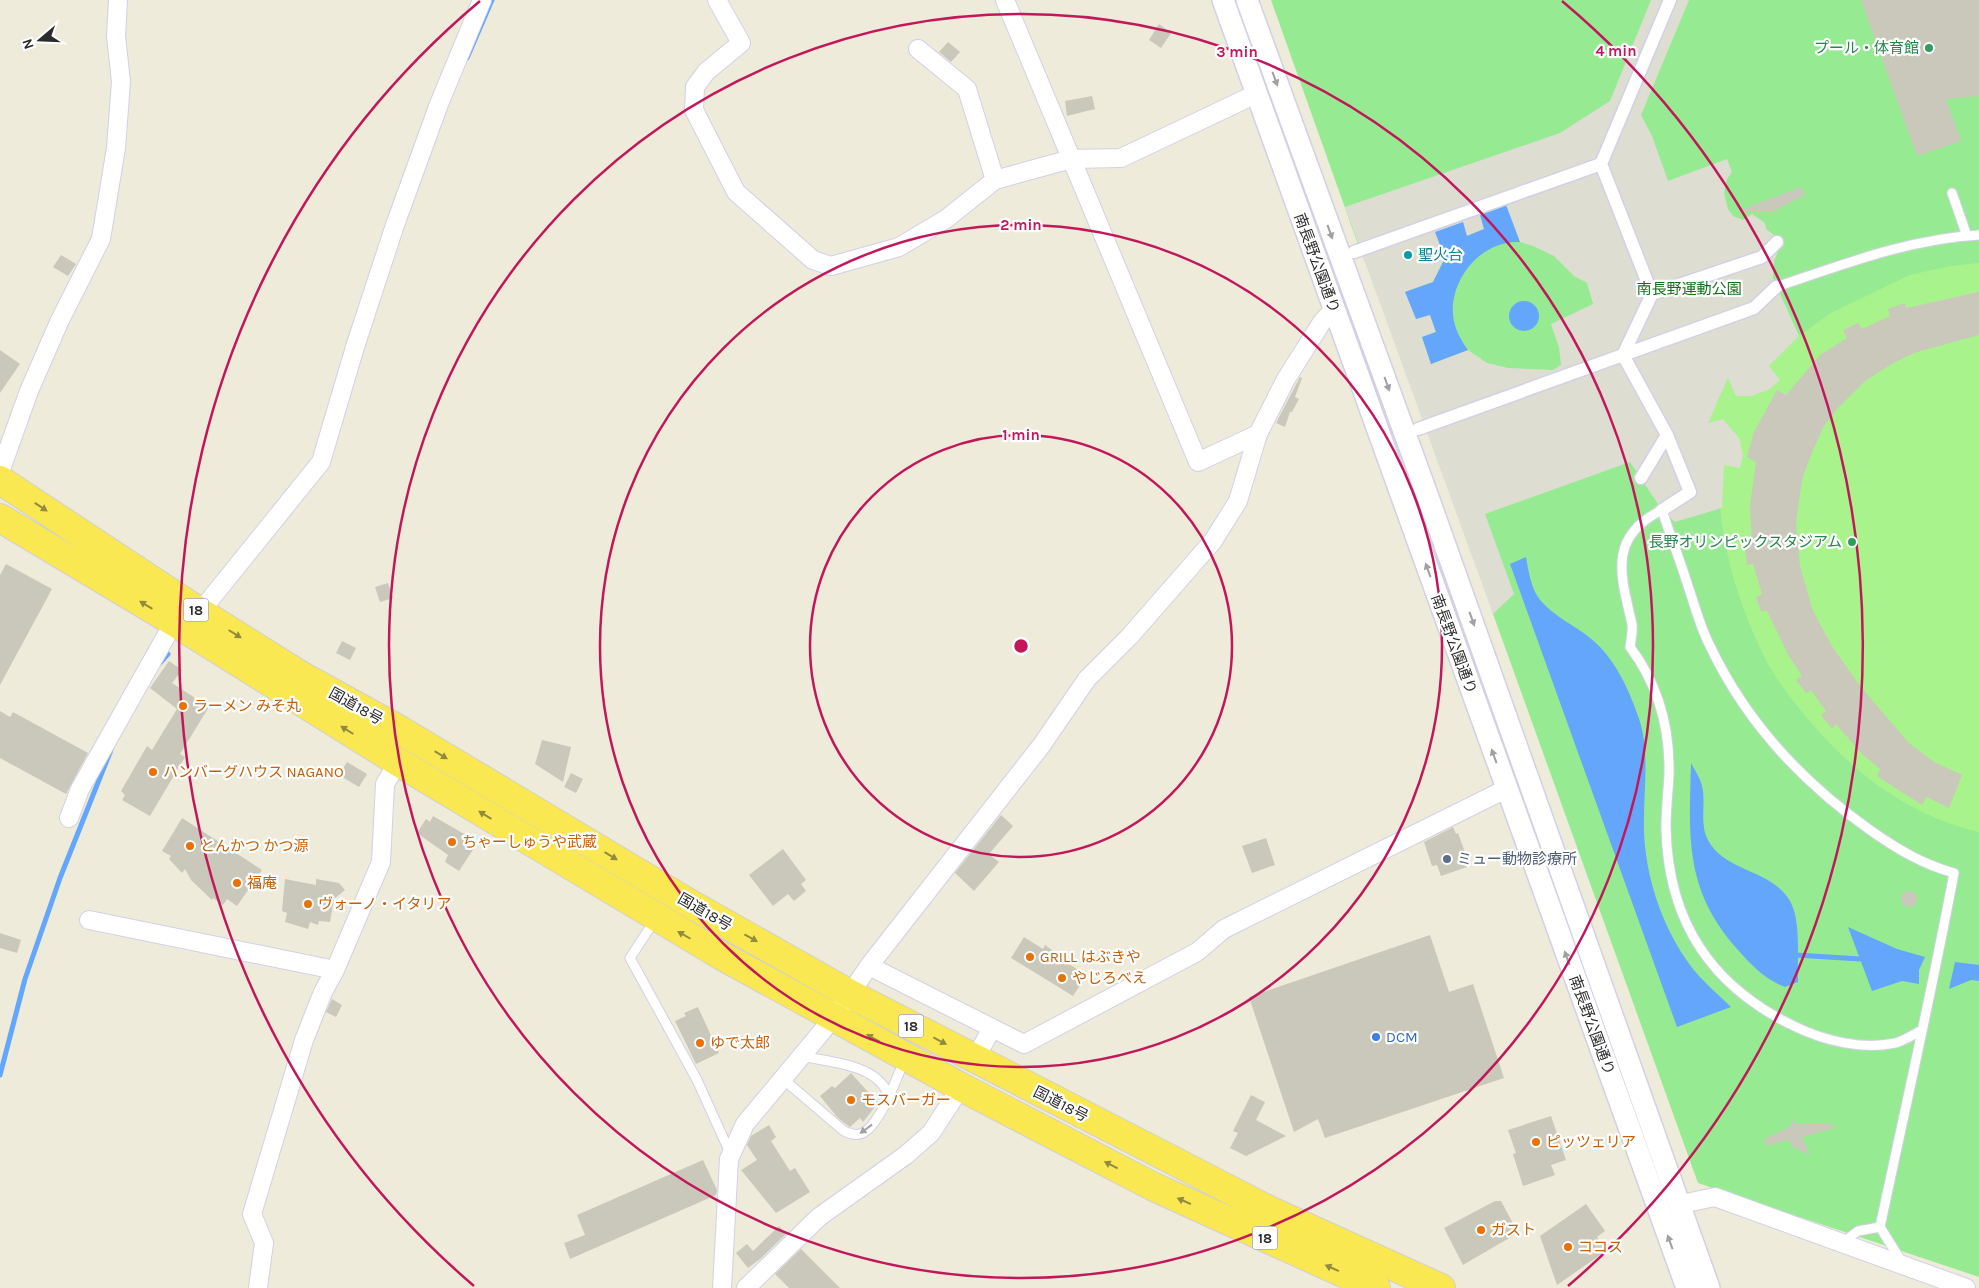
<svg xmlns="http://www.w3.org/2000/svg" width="1979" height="1288" font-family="Karla,'Noto Sans JP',sans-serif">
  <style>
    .green { fill: #96eb92 }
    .pitch { fill: #a9f38c }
    .plaza { fill: #deddd2; fill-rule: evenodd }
    .water { fill: #63a6fb }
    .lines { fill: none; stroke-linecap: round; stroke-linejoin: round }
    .stream { stroke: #63a6fb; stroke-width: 5 }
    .building { fill: #c9c8bb }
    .service-casing { stroke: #d2d0e5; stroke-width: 11 }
    .pedestrian-casing { stroke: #d2d0e5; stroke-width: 15 }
    .minor-casing { stroke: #d2d0e5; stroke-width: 20 }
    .tertiary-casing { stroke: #d2d0e5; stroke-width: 24 }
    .trunk-casing { stroke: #d0d0d0; stroke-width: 30 }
    .service { stroke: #fff; stroke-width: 9 }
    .pedestrian { stroke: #fff; stroke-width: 12 }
    .minor { stroke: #fff; stroke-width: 18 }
    .tertiary { stroke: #fff; stroke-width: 21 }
    .trunk { stroke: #fae852; stroke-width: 28 }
    .oneway { fill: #a0a0a0 }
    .oneway2 { fill: #928a3e }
    .ring { fill: none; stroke: #c2185b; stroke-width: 2.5 }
    .leisure-dot { fill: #2e9e5b; stroke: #fff; stroke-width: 2 }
    .culture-dot { fill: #0f9aa8; stroke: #fff; stroke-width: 2 }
    .food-dot { fill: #e8710a; stroke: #fff; stroke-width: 2 }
    .service-dot { fill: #5c6f8a; stroke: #fff; stroke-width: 2 }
    .shop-dot { fill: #3f7fe0; stroke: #fff; stroke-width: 2 }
    .labels { text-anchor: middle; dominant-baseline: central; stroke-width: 4.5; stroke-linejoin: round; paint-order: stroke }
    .shield { fill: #fff; stroke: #6b6b6b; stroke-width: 1 }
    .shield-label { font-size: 14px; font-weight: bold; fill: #2b2b2b }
    .leisure-label { font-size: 15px; fill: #27864d; stroke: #fff; text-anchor: end }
    .culture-label { font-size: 15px; fill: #0d838f; stroke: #fff; text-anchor: start }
    .street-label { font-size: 15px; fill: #2b2b2b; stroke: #fff }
    .park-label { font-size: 15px; fill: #12701a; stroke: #fff }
    .food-label { font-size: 15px; fill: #c56008; stroke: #fff; text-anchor: start }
    .service-label { font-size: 15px; fill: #4e5e75; stroke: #fff; text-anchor: start }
    .shop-label { font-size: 15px; fill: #366cbe; stroke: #fff; text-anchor: start }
    .centre { fill: #c2185b; stroke: #fff; stroke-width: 2.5 }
    .ring-label { font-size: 15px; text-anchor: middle; font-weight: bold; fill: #c2185b; stroke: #fff; stroke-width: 4.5; stroke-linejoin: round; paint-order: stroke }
  </style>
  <rect width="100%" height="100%" fill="#eeebdb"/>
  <!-- green -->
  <path class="green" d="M1271,0h708v1277l-281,-94 -205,-569 -46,-156 -87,-208z"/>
  <!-- pitch -->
  <path class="pitch" d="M1979,263v569c-34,-8 -67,-23 -96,-43 -39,-26 -100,-92 -120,-135 -21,-43 -36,-89 -42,-137 -1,-17 2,-36 3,-53l16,3 -1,-29 -16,-19 -15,4 20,-46 41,-11 30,-30 32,-23 79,-38 41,-9z"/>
  <!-- plaza -->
  <path class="plaza" d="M1651,0h38l-48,115 11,21 16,45 59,-22 5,13 -5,7 -3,14 4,16 5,7 10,4 9,-6 13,9 1,6 9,7 4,13 -5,12 -1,17 26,58 -30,30 11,14 -10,9 -18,7h-16l-8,-18 -20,45 15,-4 16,19 4,16 -3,14 -16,-3 -2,43 -47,14 -13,-12 -32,-48 -145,52 29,80 -21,20 -148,-407 215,-74 50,-32zM1506,205l14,37 13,4 21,10 20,20 13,7 6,21 -42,20 8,23 2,18 -8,5 -45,-2 -21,-5 -19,-13 -37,14 -9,-27 14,-5 -6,-17 -25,-23 28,-10 30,-60 3,14 19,-7 -5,-14z"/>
  <!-- water -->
  <path class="water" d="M1506,205l14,37c-38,-2 -70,36 -67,73 1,13 8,25 15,35l-37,14 -9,-27 14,-5 -6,-17 -14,4 -11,-27 28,-10 12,-24 -10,-26 28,-10 4,14 17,-7 -4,-14z
    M1509 316a15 15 0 1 1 30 0a15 15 0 1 1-30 0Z
    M1526,557c2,12 5,30 12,40 14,20 42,30 59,47 19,18 33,48 41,72 12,32 6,69 6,102 -2,53 19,117 55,158 10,11 22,21 32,31l-54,20 -167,-463z
    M1691,763c5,9 11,18 12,28 2,16 -3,34 5,49 17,33 66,29 83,63 10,19 6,56 7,79l-13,5c-19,-7 -34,-22 -47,-37 -54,-60 -49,-113 -47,-187z
    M1848,927l49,22 28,8 -6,13v14l-17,-3 -30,10z
    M1955,962l24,3v16l-8,-1 -22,9z"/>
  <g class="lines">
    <!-- stream -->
    <path class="stream" d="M467,58l25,-58
      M159,664l9,-10
      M1796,955l64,4
      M0,1075l25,-96 35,-101 51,-128"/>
  </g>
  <!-- building -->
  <path class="building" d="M1861,0h118v96l-33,3 15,42 -44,15z
    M1159,24l12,9 -10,15 -12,-8z
    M948,42l12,10 -9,10 -12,-10z
    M1092,96l3,13 -28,7 -2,-15z
    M1801,187l4,8 -31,16h-36z
    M61,255l15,9 -8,12 -15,-9z
    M1979,292v43l-62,17 -24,11 -28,18 -27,27 -14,18 -14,31 -8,23 -6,42 4,44 13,45 19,35 28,40 49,57 25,19 28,13 -13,33 -22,-11 -5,8 -45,-29 3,-7 -17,-14 -27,-31 -4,5 -11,-14 5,-4 -15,-21 -5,3 -10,-13 6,-4 -13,-20 -22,-45h-6l-5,-14 6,-3 -9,-30 -6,1 -2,-18 7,-2 -2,-40 6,-43 -9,-5 7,-25 23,-42 9,5 34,-40 27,-17 -4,-8 15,-7 4,6 28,-13 -2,-7 17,-6 1,5z
    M0,350l20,14 -20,29z
    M1300,377l2,1 -7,19 4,2 -7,13h-2l-5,15 -9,-4z
    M6,564l46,25 -52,96v-110z
    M388,583l5,15 -13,4 -5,-15z
    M342,641l14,7 -6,12 -14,-7z
    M169,661l13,9 -10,13 37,24 -29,47 5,3 -35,59 -28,-16 3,-5 -4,-4 26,-45 5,4 25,-41 -27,-21z
    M0,711l10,6 3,-5 75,41 -22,41 -66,-36z
    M542,740l29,7 -8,35 -28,-18z
    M347,762l20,12 -8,13 -20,-12z
    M571,773l12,6 -7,14 -12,-6z
    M1001,815l12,11 -24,28 10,8 -25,29 -19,-18z
    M433,816l45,26 -19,29 -14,-9 3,-7 -31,-22 9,-14 4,3z
    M182,818l80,52 -25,36 -10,-7 -4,6 -10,-7 -1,2 -21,-20 -6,-11 -3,4 -13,-14 2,-3 -9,-5z
    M1453,827l3,7 2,-1 10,28h-3l2,6 -26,9 -4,-11 -5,1 -8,-24z
    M1266,838l9,27 -23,8 -10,-27z
    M783,849l23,31 -5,4 5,7 -12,10 -6,-7 -15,12 -24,-31z
    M285,879l31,6v-6l23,4 6,7 -11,9 -4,23 -11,-1 -1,4 -8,-3 -2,7 -23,-7 2,-9 -5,-2z
    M1901 899a8 8 0 1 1 16 0a8 8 0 1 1-16 0Z
    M0,933l21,7 -4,13 -17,-5z
    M1430,935l19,57 24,-8 31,94 -179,60 -7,-19 -24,13 -45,-135z
    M1024,937l19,12 2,-4 11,8 -1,2 28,18 -5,8 3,3 -8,12 -62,-38z
    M332,999l10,6 -6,12 -10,-5z
    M698,1007l21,46 -23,11 -21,-43 11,-5 -2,-3z
    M851,1073l27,30 -15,19 -3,-4 -10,9 -12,-9 -18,-22 12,-10 3,2z
    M1251,1095l14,7 -9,18 30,16 -40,20 -16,-8 8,-15 -5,-2z
    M1551,1116l15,44 -15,5 4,10 -32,11 -10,-32 3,-1 -8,-23z
    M1793,1118l3,6h38v4l-32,9 8,18 -17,-8 -5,-7 -21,6 -3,-7 26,-12z
    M769,1125l7,12 -5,4 19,30 5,-3 15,24 -34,21 -35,-43 16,-10 -10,-15 4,-9z
    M703,1160l14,30 -1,5 -146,64 -6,-16 21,-8 -8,-20z
    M1495,1201h6l15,28v5l-53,31 -19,-37z
    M1586,1204l19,27 -8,6 9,14 -49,34 -17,-49z
    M779,1226l7,8 -26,25 -2,-2 2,2 -12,9 -12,-15 11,-9 6,7z
    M801,1249l39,39h-51l-14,-14z"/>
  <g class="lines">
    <!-- service casing -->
    <g class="service-casing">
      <path id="service" d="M1952,193l15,43
        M1776,287c66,-22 132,-48 203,-52
        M655,920l-25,38 67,122 34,75
        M801,1056c28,6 75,8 87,38
        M783,1079l61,52c7,3 14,6 22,0 16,-12 30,-52 39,-72
        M1880,1227c25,-118 52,-236 74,-354 -32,-9 -57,-24 -84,-43 -68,-48 -124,-108 -160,-184 -10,-19 -15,-40 -22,-60 -8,-26 -18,-51 -26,-76 -55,27 -41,66 -30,114 1,7 -1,16 -2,23 28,37 40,82 39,128 -1,17 -3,35 -3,53 2,94 45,159 130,199 29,14 67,23 99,16 9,-2 19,-9 27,-13
        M1842,1243l16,-12 22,-4 23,37"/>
    </g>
    <!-- pedestrian casing -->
    <g class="pedestrian-casing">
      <path id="pedestrian" d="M1601,164l69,-164
        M1354,252l247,-88 51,130 110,-37 15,-15
        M1652,294l-29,61 131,-47 22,-21
        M1418,429l205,-74 44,80 23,57 -28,18
        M1641,478l26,-43"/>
    </g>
    <!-- minor casing -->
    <g class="minor-casing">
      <path id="minor" d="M717,0l24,43 -35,29 -11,15 -1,23 42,82 77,68 18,6 68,-19 47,-28 49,-39 76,-21 50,-1 135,-64
        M1005,0l193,462 60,-28
        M918,49l49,40 28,91
        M0,472l29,-81 31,-71 41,-81 15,-91 5,-66 -5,-46 2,-36
        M200,612l121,-150 34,-115 40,-122 44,-121 43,-104
        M69,818l11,-29 94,-167
        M89,920l246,50 46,-108 4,-78 13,-22
        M869,966l123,62
        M975,1059l17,-31 32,16 173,-92 27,-23 282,-140
        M1681,1204l34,-7 251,91
        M258,1288l6,-45 -12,-29 52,-174 19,-48 12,-22
        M722,1288l7,-129 16,-35 89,-107 35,-51 172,-220 46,-67 43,-43 83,-95 25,-40 20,-67 28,-55 36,-57 12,-13
        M746,1288l73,-71 87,-62 25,-22 30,-46"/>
    </g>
    <!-- tertiary casing -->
    <g class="tertiary-casing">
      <path id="tertiary" d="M1223,0l464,1288
        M1247,0l181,497 281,791"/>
    </g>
    <!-- trunk casing -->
    <g class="trunk-casing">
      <path id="trunk" d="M0,480l200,132 102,64 98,54 289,173 161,91 421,217 170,77
        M0,518l174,104 224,140 324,194 239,131 193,100 222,101"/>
    </g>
    <!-- service -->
    <use href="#service" class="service"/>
    <!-- pedestrian -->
    <use href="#pedestrian" class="pedestrian"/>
    <!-- minor -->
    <use href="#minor" class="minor"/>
    <!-- tertiary -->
    <use href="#tertiary" class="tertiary"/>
    <!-- trunk -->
    <use href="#trunk" class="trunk"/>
  </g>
  <!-- one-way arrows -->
  <defs><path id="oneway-solid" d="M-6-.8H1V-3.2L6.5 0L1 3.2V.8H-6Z" transform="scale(1.25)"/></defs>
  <g class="oneway">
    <use href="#oneway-solid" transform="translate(1275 79) rotate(70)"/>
    <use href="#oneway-solid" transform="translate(1330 232) rotate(70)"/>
    <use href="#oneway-solid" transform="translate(1387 384) rotate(70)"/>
    <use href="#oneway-solid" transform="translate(1428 570) rotate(-110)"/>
    <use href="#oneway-solid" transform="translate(1472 619) rotate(70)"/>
    <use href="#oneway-solid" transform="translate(1494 756) rotate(-110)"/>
    <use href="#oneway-solid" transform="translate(1567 958) rotate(-110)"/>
    <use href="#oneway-solid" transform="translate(866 1129) rotate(144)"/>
    <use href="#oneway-solid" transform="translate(1670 1242) rotate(-110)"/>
  </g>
  <g class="oneway2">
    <use href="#oneway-solid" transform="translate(41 507) rotate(33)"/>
    <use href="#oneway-solid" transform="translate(146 605) rotate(-149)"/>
    <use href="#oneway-solid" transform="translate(235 634) rotate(32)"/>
    <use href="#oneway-solid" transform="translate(347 730) rotate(-148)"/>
    <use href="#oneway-solid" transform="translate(441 755) rotate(31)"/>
    <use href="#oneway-solid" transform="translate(485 815) rotate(-149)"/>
    <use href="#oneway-solid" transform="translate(611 856) rotate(31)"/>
    <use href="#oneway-solid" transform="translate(684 935) rotate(-150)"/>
    <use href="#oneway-solid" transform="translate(751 938) rotate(29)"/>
    <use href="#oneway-solid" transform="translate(873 1038) rotate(-151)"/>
    <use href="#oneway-solid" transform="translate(940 1041) rotate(28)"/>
    <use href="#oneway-solid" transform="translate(1111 1165) rotate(-153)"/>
    <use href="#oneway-solid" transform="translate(1184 1201) rotate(-156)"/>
    <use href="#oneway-solid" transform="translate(1332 1268) rotate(-156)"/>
  </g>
  <!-- distance rings -->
  <g class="ring">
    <circle cx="1021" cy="646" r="211"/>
    <circle cx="1021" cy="646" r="421"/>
    <circle cx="1021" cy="646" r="632"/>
    <path d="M474 1286A842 842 0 0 1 480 1M1562 1A842 842 0 0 1 1568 1286"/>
  </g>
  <!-- markers -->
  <g class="leisure-dot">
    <circle cx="1929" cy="48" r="5"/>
    <circle cx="1852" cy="542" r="5"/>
  </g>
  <circle class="culture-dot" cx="1408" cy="255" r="5"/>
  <g class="food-dot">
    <circle cx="183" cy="706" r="5"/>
    <circle cx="153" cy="772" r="5"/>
    <circle cx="452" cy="842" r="5"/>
    <circle cx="190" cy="846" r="5"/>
    <circle cx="237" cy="883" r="5"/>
    <circle cx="308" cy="904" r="5"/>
    <circle cx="1030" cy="957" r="5"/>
    <circle cx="1062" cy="978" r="5"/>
    <circle cx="700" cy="1043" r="5"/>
    <circle cx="851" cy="1100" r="5"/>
    <circle cx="1536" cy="1142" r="5"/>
    <circle cx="1481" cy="1230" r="5"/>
    <circle cx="1568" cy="1247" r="5"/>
  </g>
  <circle class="service-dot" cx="1447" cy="859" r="5"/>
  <circle class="shop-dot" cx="1376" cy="1037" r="5"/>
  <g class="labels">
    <!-- shield labels -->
    <g class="shield">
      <rect x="183.5" y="598.5" width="25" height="23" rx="4"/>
      <rect x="898.5" y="1014.5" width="25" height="23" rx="4"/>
      <rect x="1252.5" y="1226.5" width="25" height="23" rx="4"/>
    </g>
    <g class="shield-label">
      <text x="196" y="610">18</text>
      <text x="911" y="1026">18</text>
      <text x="1265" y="1238">18</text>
    </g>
    <!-- leisure labels -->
    <g class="leisure-label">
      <text x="1919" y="48">プール・体育館</text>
      <text x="1842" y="542">長野オリンピックスタジアム</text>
    </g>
    <!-- culture labels -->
    <g class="culture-label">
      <text x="1418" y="255">聖火台</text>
    </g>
    <!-- street labels -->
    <g class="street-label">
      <text transform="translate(1317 263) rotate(70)">南長野公園通り</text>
      <text transform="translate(1454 644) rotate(70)">南長野公園通り</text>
      <text transform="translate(356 706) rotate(29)">国道18号</text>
      <text transform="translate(705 912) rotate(30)">国道18号</text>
      <text transform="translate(1592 1025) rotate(70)">南長野公園通り</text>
      <text transform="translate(1061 1104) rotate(27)">国道18号</text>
    </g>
    <!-- park labels -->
    <g class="park-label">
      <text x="1689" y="289">南長野運動公園</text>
    </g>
    <!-- food labels -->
    <g class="food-label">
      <text x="193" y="706">ラーメン みそ丸</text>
      <text x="163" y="772">ハンバーグハウス NAGANO</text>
      <text x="462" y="842">ちゃーしゅうや武蔵</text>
      <text x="200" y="846">とんかつ かつ源</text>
      <text x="247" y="883">福庵</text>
      <text x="318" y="904">ヴォーノ・イタリア</text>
      <text x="1040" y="957">GRILL はぶきや</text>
      <text x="1072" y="978">やじろべえ</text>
      <text x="710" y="1043">ゆで太郎</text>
      <text x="861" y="1100">モスバーガー</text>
      <text x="1546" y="1142">ピッツェリア</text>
      <text x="1491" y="1230">ガスト</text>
      <text x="1578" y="1247">ココス</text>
    </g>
    <!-- service labels -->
    <g class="service-label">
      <text x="1457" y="859">ミュー動物診療所</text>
    </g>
    <!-- shop labels -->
    <g class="shop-label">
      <text x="1386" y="1037">DCM</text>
    </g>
  </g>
  <circle cx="1021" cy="646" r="8" class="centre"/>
  <g class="ring-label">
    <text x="1616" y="56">4 min</text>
    <text x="1237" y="57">3 min</text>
    <text x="1021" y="230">2 min</text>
    <text x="1021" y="440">1 min</text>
  </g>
  <!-- north arrow -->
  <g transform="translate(40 40) rotate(251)" stroke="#ffffff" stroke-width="4" paint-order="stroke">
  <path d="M0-4L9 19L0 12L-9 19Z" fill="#2b2b2b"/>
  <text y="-8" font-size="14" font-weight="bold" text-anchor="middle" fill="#2b2b2b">N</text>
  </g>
</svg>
